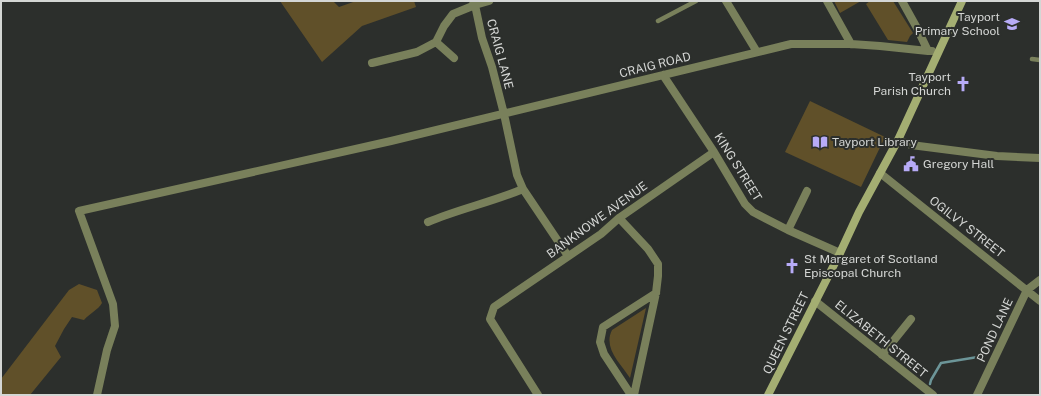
<svg xmlns="http://www.w3.org/2000/svg" width="1041" height="396" font-family="'Public Sans',sans-serif">
  <style>
    .green { fill: #605029 }
    .lines { fill: none; stroke-linecap: round; stroke-linejoin: round }
    .stream { stroke: #6c9598; stroke-width: 2.5 }
    .service { stroke: #79805b; stroke-width: 4.5 }
    .minor { stroke: #79805b; stroke-width: 8 }
    .secondary { stroke: #a4ae72; stroke-width: 8 }
    .labels { text-anchor: middle; dominant-baseline: central; stroke-width: 4; stroke-linejoin: round; paint-order: stroke }
    .poi-label { font-size: 12px; fill: #d4d6d4; stroke: #2c2f2c; text-anchor: start }
    .street-label { font-size: 12px; fill: #d4d6d4; stroke: #2c2f2c }
  </style>
  <rect width="100%" height="100%" fill="#2c2f2c"/>
  <!-- green -->
  <path class="green" d="M280,1h53l6,6 17,-6h58l2,6 -54,19 -40,36z
    M834,1h27l-21,12z
    M870,1h23l20,32 -3,3 -3,6 -19,-2 -22,-36z
    M810,101l75,36 -24,50 -76,-35z
    M79,284l18,6 5,13c-4,7 -12,10 -18,17l-12,-3 -8,12 -9,17 6,11 -31,38h-29v-16l68,-89z
    M646,308l-16,70c-10,-15 -27,-30 -18,-48z"/>
  <g class="lines">
    <!-- stream -->
    <path class="stream" d="M930,384l1,-4 10,-17 43,-7"/>
    <!-- service -->
    <path class="service" d="M658,21l38,-20
      M1032,59l8,1"/>
    <!-- minor -->
    <path class="minor" d="M473,1l2,4 7,33 10,29 12,47 13,61 6,14 45,67
      M726,1l31,51
      M827,1l24,43
      M902,1l15,27 11,23h4
      M436,42l18,16
      M372,63l45,-11 19,-10 8,-16 9,-12 22,-9 14,-4
      M663,75l51,77 31,52 8,8 35,18 52,23
      M898,140l13,5 86,11 43,2
      M880,173l160,128
      M619,218l29,31 10,15v12l-2,17 -22,102
      M428,222c31,-13 64,-20 95,-33
      M788,230l19,-39
      M815,301l118,94
      M882,355l29,-36
      M97,395l10,-45 8,-24 -2,-22 -34,-93 312,-70 400,-97h60l29,2 48,5
      M538,395l-48,-76 4,-12 107,-73 18,-16 95,-66
      M631,395l-27,-41 -4,-12 3,-15 53,-34
      M977,395l50,-105 13,-10"/>
    <!-- secondary -->
    <path class="secondary" d="M768,395l72,-142 19,-41 39,-72 64,-139"/>
  </g>
  <!-- icons -->
  <defs>
    <g id="school-bare" transform="scale(1.2)"><path d="M0-5L7-2L0 1L-7-2ZM-4 1L0 2.5L4 1V4Q0 6-4 4Z" fill="#b7abf7" stroke="#2c2f2c" stroke-width="2.5" paint-order="stroke"/></g>
    <g id="church-bare" transform="scale(1.2)"><path d="M-1.2-6h2.4v3.5h3.3v2.4h-3.3V6h-2.4V-.1h-3.3v-2.4h3.3Z" fill="#b7abf7" stroke="#2c2f2c" stroke-width="2.5" paint-order="stroke"/></g>
    <g id="library-bare" transform="scale(1.2)"><path d="M-6-4Q-3-5.5-.7-3.5V5Q-3 3-6 4ZM6-4Q3-5.5 .7-3.5V5Q3 3 6 4Z" fill="#b7abf7" stroke="#2c2f2c" stroke-width="2.5" paint-order="stroke"/></g>
    <g id="civic-bare" transform="scale(1.2)"><path d="M-.6-6.5H3V-4.5H.6V-3L4-1V1h2V6H-6V1h2V-1L-.6-3ZM-1.2 2.5V6h2.4V2.5Z" fill="#b7abf7" stroke="#2c2f2c" stroke-width="2.5" paint-order="stroke"/></g>
  </defs>
  <g fill-rule="evenodd">
    <use href="#school-bare" x="1012" y="24"/>
    <use href="#church-bare" x="963" y="84"/>
    <use href="#library-bare" x="820" y="142"/>
    <use href="#civic-bare" x="911" y="164"/>
    <use href="#church-bare" x="792" y="266"/>
  </g>
  <g class="labels">
    <!-- poi labels -->
    <g class="poi-label">
      <text x="1000" y="17" text-anchor="end">Tayport<tspan x="1000" dy="14">Primary School</tspan></text>
      <text x="951" y="77" text-anchor="end">Tayport<tspan x="951" dy="14">Parish Church</tspan></text>
      <text x="832" y="142">Tayport Library</text>
      <text x="923" y="164">Gregory Hall</text>
      <text x="804" y="259">St Margaret of Scotland<tspan x="804" dy="14">Episcopal Church</tspan></text>
    </g>
    <!-- street labels -->
    <g class="street-label">
      <text transform="translate(500 54) rotate(75)">CRAIG LANE</text>
      <text transform="translate(655 65) rotate(-14)">CRAIG ROAD</text>
      <text transform="translate(738 167) rotate(58)">KING STREET</text>
      <text transform="translate(597 220) rotate(-36)">BANKNOWE AVENUE</text>
      <text transform="translate(967 227) rotate(38)">OGILVY STREET</text>
      <text transform="translate(995 330) rotate(-65)">POND LANE</text>
      <text transform="translate(786 333) rotate(-64)">QUEEN STREET</text>
      <text transform="translate(881 339) rotate(39)">ELIZABETH STREET</text>
    </g>
  </g>
  <!-- border -->
  <rect width="1041" height="396" fill="none" stroke="#d4d6d4" stroke-width="4"/>
</svg>
